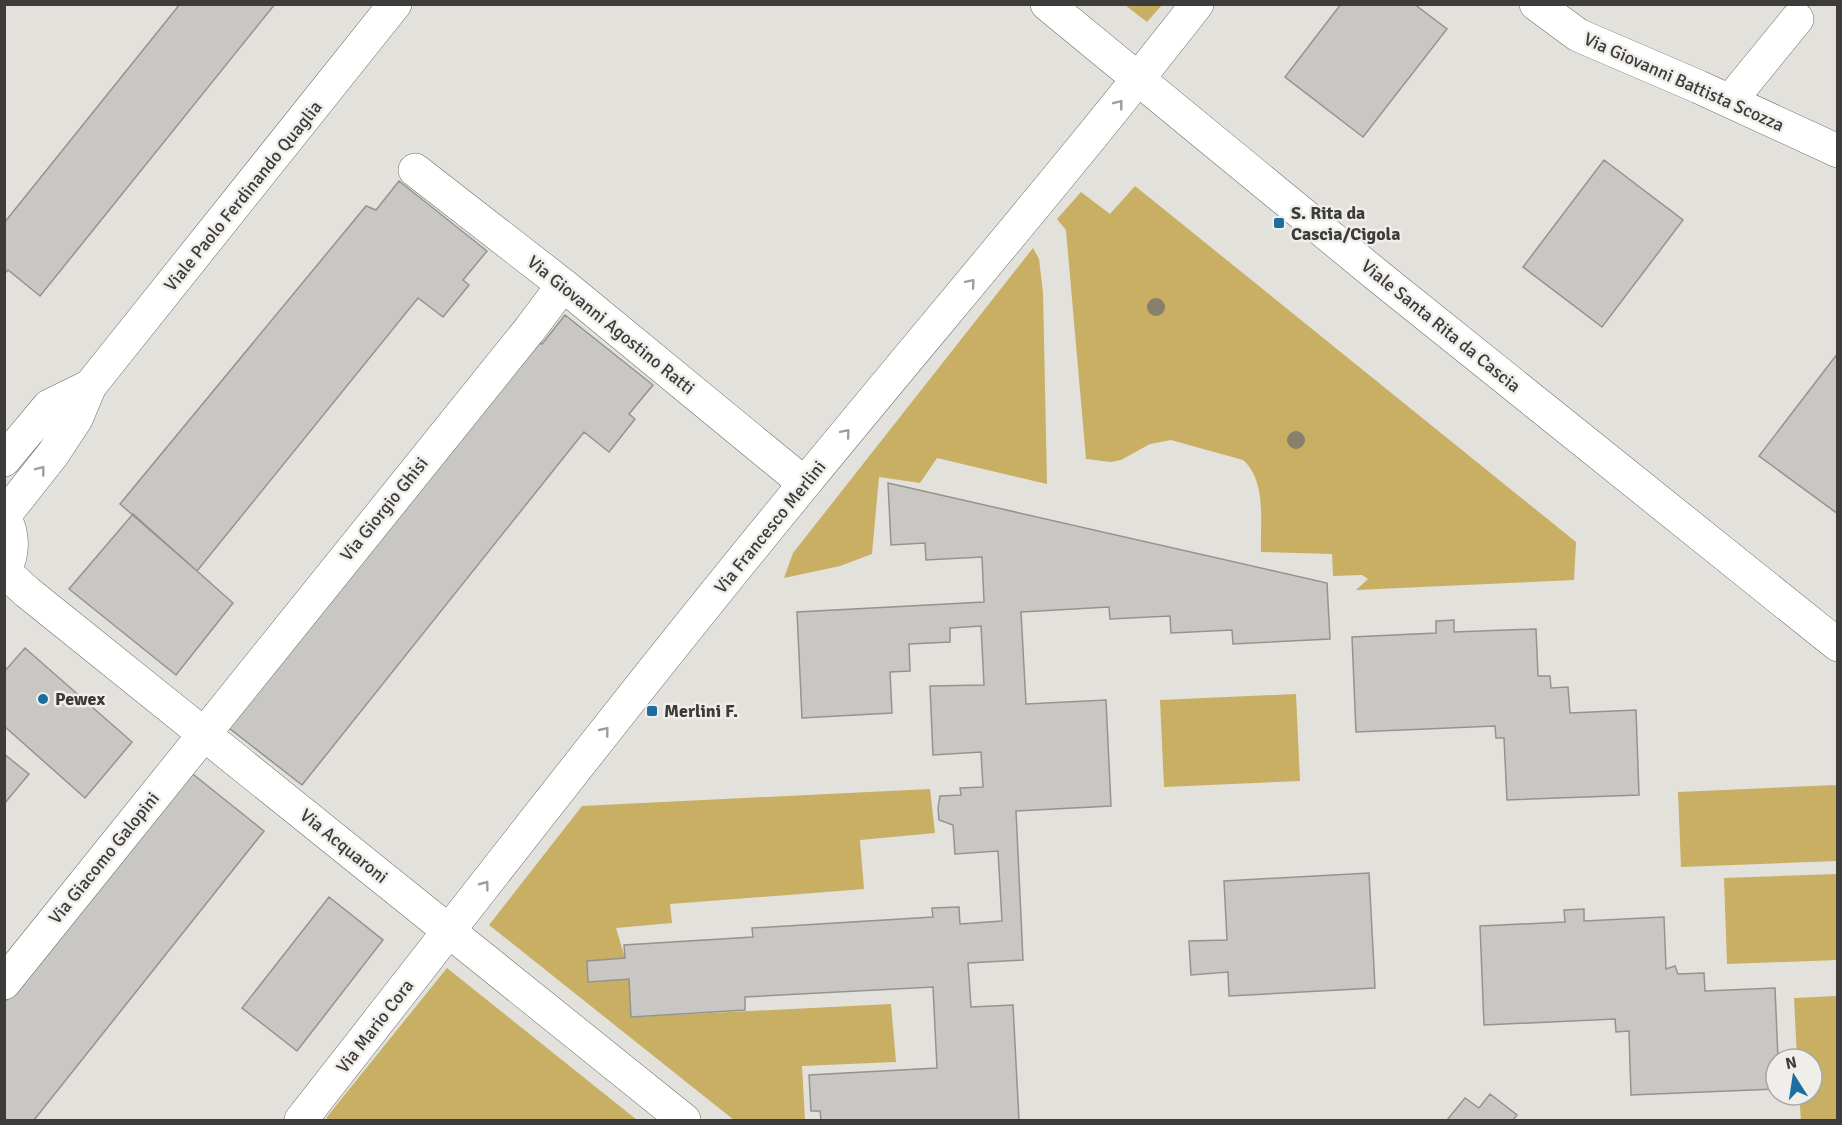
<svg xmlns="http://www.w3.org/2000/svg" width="1842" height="1125" font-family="Signika,sans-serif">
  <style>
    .green { fill: #c8af63 }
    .building { fill: #c9c7c3; stroke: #95938f; stroke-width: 1.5 }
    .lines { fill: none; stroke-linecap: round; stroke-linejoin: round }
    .minor-casing { stroke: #706e6a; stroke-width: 34 }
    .minor { stroke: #fff; stroke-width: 33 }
    .tree { fill: #87806b }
    .oneway { stroke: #9e9e9d }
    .poi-dot { fill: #1d6e9f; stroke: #f0eeea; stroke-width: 2 }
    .labels { text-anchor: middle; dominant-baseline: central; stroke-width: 5; stroke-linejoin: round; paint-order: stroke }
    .street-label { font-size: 18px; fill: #3d3c3b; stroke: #f0eeea }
    .poi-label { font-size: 18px; font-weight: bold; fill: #3d3c3b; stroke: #f0eeea; text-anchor: start }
  </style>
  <rect width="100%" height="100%" fill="#e3e1dc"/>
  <!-- green -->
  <path class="green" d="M1125,5h37l-15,17z
    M1135,186l441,356 -2,38 -218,10 12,-11 -6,-4 -29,1 -1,-22 -71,-2c-1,-29 6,-71 -18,-92l-72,-20 -21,4 -29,16 -10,2 -25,-3 -20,-229 -9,-11 24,-27 29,22z
    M1033,248l6,11 4,33 4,192 -110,-26 -17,25 -41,-6 -7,77 -32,12 -56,12 9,-25z
    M1296,694l4,87 -136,6 -4,-87z
    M1837,785v76l-156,6 -3,-75z
    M930,789l5,44 -75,7 4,49 -194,15 2,19 -56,5 9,30 -38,3 2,21 40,-3 3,38 259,-13 5,58 -94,4 3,54h-71l-245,-195 93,-119z
    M1837,874v86l-110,4 -3,-86z
    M447,968l190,152h-307l-4,-2z
    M1837,996v124h-36l-2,-25h13v-36h-15l-3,-61z"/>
  <!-- building -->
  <path class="building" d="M180,4h95l-235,292 -32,-26 -4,4v-51z
    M1341,4h73l33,25 -84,108 -78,-60z
    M1604,160l79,60 -81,107 -79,-60z
    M399,181l88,70 -24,29 6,5 -26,32 -25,-19 -221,273 -77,-67 246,-298 10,4z
    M565,315l88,70 -24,29 6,5 -26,33 -25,-20 -282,353 -73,-57 303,-388 10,4z
    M1838,353v161l-79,-58z
    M888,483l439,100 3,56 -97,5 -1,-14 -61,3 -1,-17 -60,3 -1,-12 -88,5 5,92 80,-4 5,106 -95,5 7,149 -55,3 3,44 42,-2 6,115h-198l-1,-9h-9l-2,-36 128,-7 -4,-81 -188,10v13l-114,7 -2,-38 -41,3 -1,-21 38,-3 -1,-13 129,-8 -1,-9 181,-11 -1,-9 27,-1 1,17 42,-3 -4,-70 -43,3 -2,-29 -14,-5 -1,-12 2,-12 21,-1 -1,-7 23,-1 -2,-35 -48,3 -3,-69 54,-1 -3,-59 -31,2v14l-41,2 1,27 -20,1 2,41 -90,5 -5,-106 187,-10 -2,-45 -56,3 -1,-17 -34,2z
    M133,514l100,89 -57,72 -107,-86z
    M1454,620v12l82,-3 2,47h12l1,12 17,-1 2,26 66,-3 3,85 -132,5 -3,-62h-8l-1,-12 -139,6 -4,-95 84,-4v-12z
    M25,648l107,94 -47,56 -81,-72v-54z
    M4,754l25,20 -25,30z
    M189,771l75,60 -230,289h-30v-117z
    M1369,873l6,115 -146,8 -1,-24 -37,3 -2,-34 38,-1 -3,-59z
    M329,897l54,43 -86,111 -55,-43z
    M1584,909v12l80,-4 2,52 9,-3 3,8 26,-1 1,18 70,-3 3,71h-2v30l-145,6 -2,-64 -13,1 -1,-13 -131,6 -4,-99 85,-4 -1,-12z
    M1490,1094l27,21 -4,5h-66l18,-22 14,10z"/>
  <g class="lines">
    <!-- minor casing -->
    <g class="minor-casing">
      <path id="minor" d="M1047,4l331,272 460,369
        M1536,4l42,31 121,52 139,64
        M1730,101l67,-82
        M415,170l148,115 241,198
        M4,460l45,-54 41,-20
        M4,516l49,-62 23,-35 14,-33 305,-382
        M4,516c10,19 10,37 0,56
        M5,572l22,20 657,528
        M4,983l526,-654 33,-44
        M301,1120c167,-213 332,-428 504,-637 131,-160 265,-316 392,-479"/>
    </g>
    <!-- minor -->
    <use href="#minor" class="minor"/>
  </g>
  <!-- trees -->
  <g class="tree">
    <circle cx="1156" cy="307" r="9"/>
    <circle cx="1296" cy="440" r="9"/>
  </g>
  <!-- one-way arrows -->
  <defs><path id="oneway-chevron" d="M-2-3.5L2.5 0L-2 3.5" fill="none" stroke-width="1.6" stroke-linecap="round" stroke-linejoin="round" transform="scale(1.5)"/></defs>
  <g class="oneway">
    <use href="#oneway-chevron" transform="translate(1119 104) rotate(-52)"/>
    <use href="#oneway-chevron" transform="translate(971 283) rotate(-50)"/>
    <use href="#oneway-chevron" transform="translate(846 433) rotate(-50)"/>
    <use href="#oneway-chevron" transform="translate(41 470) rotate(-52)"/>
    <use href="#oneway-chevron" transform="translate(605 731) rotate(-51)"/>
    <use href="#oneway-chevron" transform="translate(485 885) rotate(-53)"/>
  </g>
  <!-- markers -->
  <g class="poi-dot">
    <rect x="1273" y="217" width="12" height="12" rx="3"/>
    <circle cx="43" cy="699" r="6"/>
    <rect x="646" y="705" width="12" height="12" rx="3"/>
  </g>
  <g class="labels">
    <!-- street labels -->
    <g class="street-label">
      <text transform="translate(1684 82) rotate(24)">Via Giovanni Battista Scozza</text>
      <text transform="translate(243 196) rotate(-51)">Viale Paolo Ferdinando Quaglia</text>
      <text transform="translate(611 325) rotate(39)">Via Giovanni Agostino Ratti</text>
      <text transform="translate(1441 326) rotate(39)">Viale Santa Rita da Cascia</text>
      <text transform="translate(384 509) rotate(-51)">Via Giorgio Ghisi</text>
      <text transform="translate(770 527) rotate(-51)">Via Francesco Merlini</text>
      <text transform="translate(344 846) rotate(39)">Via Acquaroni</text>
      <text transform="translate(104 858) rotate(-51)">Via Giacomo Galopini</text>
      <text transform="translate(375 1026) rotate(-52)">Via Mario Cora</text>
    </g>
    <!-- poi labels -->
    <g class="poi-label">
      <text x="1291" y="213">S. Rita da<tspan x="1291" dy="21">Cascia/Cigola</tspan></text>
      <text x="55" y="699">Pewex</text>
      <text x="664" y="711">Merlini F.</text>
    </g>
  </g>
  <!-- border -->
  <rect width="1842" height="1125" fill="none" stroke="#3d3c3b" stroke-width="12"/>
  <!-- north arrow -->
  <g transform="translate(1794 1077) rotate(348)"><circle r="28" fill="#f0eeea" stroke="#a8a7a4" stroke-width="1.5"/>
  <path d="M0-4.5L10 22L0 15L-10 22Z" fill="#1d6e9f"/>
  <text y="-9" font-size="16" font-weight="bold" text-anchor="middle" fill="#3d3c3b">N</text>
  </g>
</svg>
